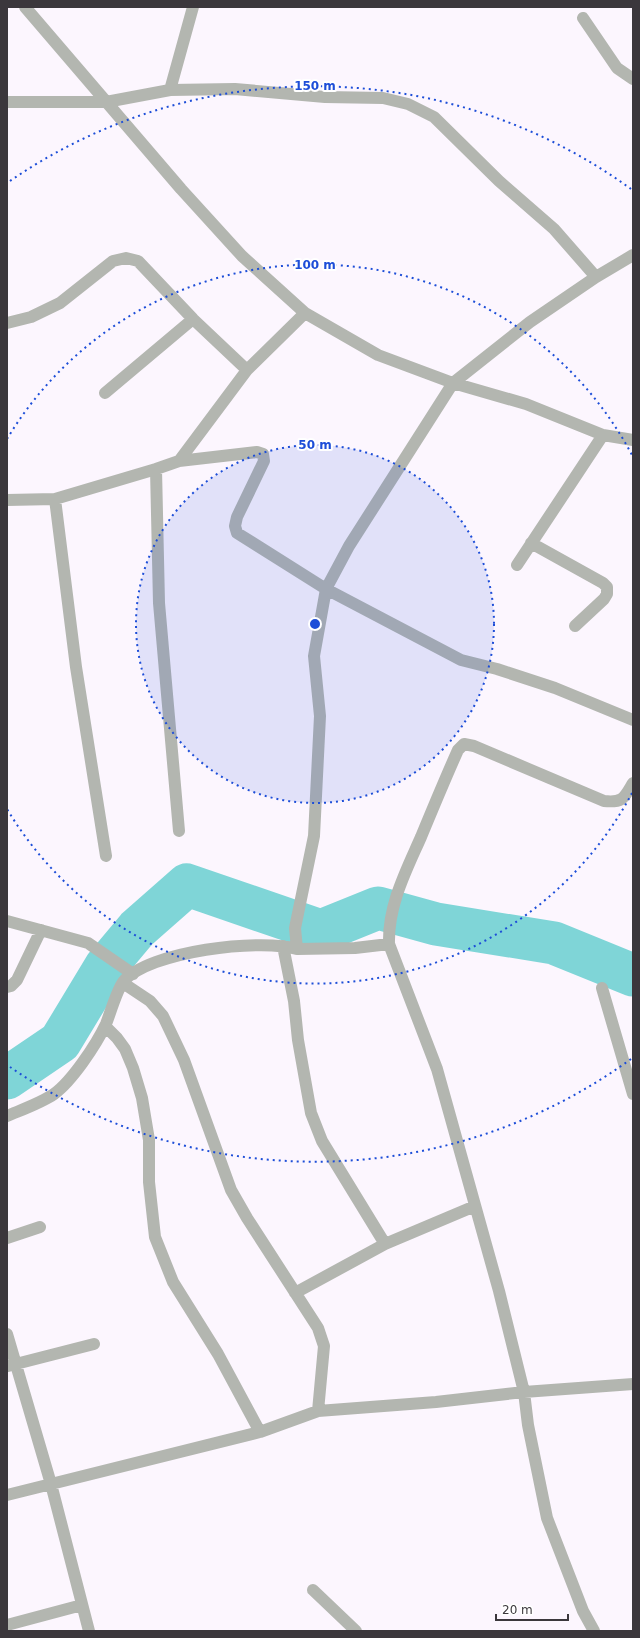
<svg xmlns="http://www.w3.org/2000/svg" width="640" height="1638" font-family="'DejaVu Sans',sans-serif">
  <style>
    .lines { fill: none; stroke-linecap: round; stroke-linejoin: round }
    .river { stroke: #7fd5d7; stroke-width: 43 }
    .street { stroke: #b3b6b0; stroke-width: 12 }
    .ring { fill: none; stroke: #1d4ed8; stroke-width: 2; stroke-dasharray: 2 4 }
    .centre { fill: #1d4ed8; stroke: #fff; stroke-width: 2 }
    .ring-label { font-size: 12px; text-anchor: middle; font-weight: bold; fill: #1d4ed8; stroke: #fff; stroke-width: 4; stroke-linejoin: round; paint-order: stroke }
  </style>
  <rect width="100%" height="100%" fill="#fcf6fe"/>
  <g class="lines">
    <!-- river -->
    <path class="river" d="M7,1078l53,-36 46,-76 31,-37 50,-44 134,46 57,-23 58,16 118,19 79,32"/>
    <!-- street -->
    <path class="street" d="M583,18l34,50 16,11
      M170,90l65,-1 90,8 58,1 25,6 26,13 65,64 55,48 42,48
      M7,102h99l64,-12 23,-83
      M305,313l73,42 75,28 73,21 77,31 -86,130
      M7,323l24,-6 29,-14 53,-42 13,-3 12,3 55,58 54,51
      M105,393l88,-74
      M603,435l30,5
      M179,461l78,-9 6,2 1,7 -27,56 -2,9 2,7 89,56 135,71 36,9 58,19 78,32
      M156,469l3,134 20,228
      M55,499l21,168 30,189
      M7,500l48,-1 101,-30 23,-8 68,-91 58,-57 -63,-57 -61,-67 -156,-182
      M531,543l72,40 4,4v7l-3,5 -29,27
      M7,921l81,22 45,31
      M283,946l11,55 4,39 13,73 11,28 63,103
      M297,949l-2,-21 19,-92 6,-120 -6,-60 12,-67 23,-43 104,-163 77,-61 66,-45 37,-22
      M123,983l27,18 13,15 21,44 47,130 16,28 71,110 6,18 -6,65
      M7,987l4,-1 6,-6 24,-50
      M602,988l31,106
      M105,1026l12,12 8,11 8,19 9,30 7,42v42l6,55 18,45 45,72 42,78
      M7,1116c14,-6 34,-13 47,-22 18,-13 42,-49 52,-70 4,-10 11,-34 17,-42 25,-31 138,-44 174,-33l58,-1 34,-4
      M7,1238l33,-11
      M295,1293l90,-49 90,-38
      M7,1334l44,150 38,147
      M8,1366l86,-22
      M7,1495l253,-63 58,-21 118,-9 88,-10 109,-8
      M313,1590l43,41
      M7,1625l75,-20
      M594,1631l-11,-20 -36,-93 -19,-93 -4,-33 -25,-101 -62,-222 -48,-125c-1,-39 17,-73 32,-107 12,-29 24,-58 37,-87l6,-6 10,2 130,55c19,2 20,-3 29,-18"/>
  </g>
  <!-- distance rings -->
  <circle cx="315" cy="624" r="179" fill="#1d4ed8" fill-opacity=".12"/>
  <g class="ring">
    <circle cx="315" cy="624" r="179"/>
    <path d="M632 793A359 359 0 0 1 7 809M7 439A359 359 0 0 1 632 455"/>
    <path d="M631 1059A538 538 0 0 1 10 1067M10 181A538 538 0 0 1 631 189"/>
  </g>
  <circle cx="315" cy="624" r="6" class="centre"/>
  <g class="ring-label">
    <text x="315" y="90">150 m</text>
    <text x="315" y="269">100 m</text>
    <text x="315" y="449">50 m</text>
  </g>
  <!-- border -->
  <rect width="640" height="1638" fill="none" stroke="#3b373c" stroke-width="16"/>
  <!-- scale -->
  <path d="M496 1614v6h72v-6" fill="none" stroke="#3b373c" stroke-width="2"/>
  <text x="502" y="1614" font-size="12" fill="#3b373c" stroke="#ffffff" stroke-width="3" paint-order="stroke">20 m</text>
</svg>
